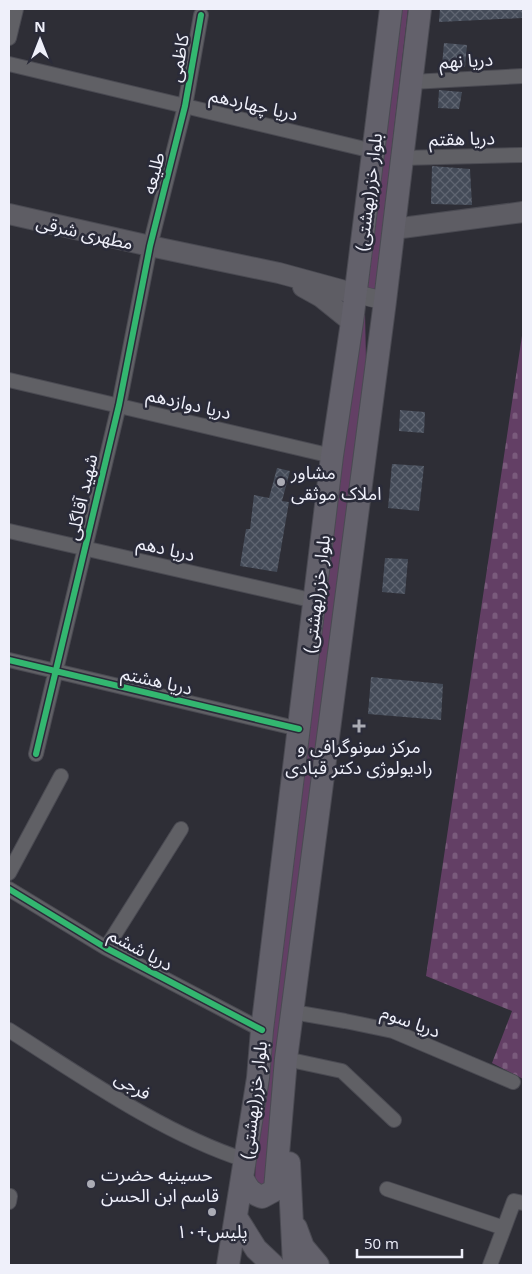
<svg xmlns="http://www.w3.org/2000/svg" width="532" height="1274" font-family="'Open Sans','Noto Sans Arabic',sans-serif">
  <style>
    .grass { fill: #633f65 }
    .cemetery { fill: url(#cemetery-stones) }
    .building { fill: url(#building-cross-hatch) }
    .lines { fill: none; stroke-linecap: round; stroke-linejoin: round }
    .minor-casing { stroke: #4a4a52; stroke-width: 16 }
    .tertiary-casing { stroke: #4a4a52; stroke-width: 19 }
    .secondary-casing { stroke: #4a4a52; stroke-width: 22 }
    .primary-casing { stroke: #4a4a52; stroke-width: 24 }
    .minor { stroke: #606065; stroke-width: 14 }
    .tertiary { stroke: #606065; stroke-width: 18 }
    .secondary { stroke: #5e5d64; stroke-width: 20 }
    .primary { stroke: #63616b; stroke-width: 22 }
    .cycleway-casing { stroke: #2a2b39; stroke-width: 9 }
    .cycleway { stroke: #33b770; stroke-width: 6 }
    .poi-dot { fill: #abacb5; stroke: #2a2b39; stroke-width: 2 }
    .labels { text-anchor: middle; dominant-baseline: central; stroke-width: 5; stroke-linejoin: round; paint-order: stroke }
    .street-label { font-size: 18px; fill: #eff0fa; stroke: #2a2b39 }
    .poi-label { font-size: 18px; fill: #eff0fa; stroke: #2a2b39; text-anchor: start }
  </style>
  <defs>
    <pattern id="cemetery-stones" width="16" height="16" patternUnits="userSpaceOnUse" patternTransform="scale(1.25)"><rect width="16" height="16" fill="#633f65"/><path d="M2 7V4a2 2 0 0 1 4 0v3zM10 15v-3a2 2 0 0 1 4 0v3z" fill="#7a5b7c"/></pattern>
    <pattern id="building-cross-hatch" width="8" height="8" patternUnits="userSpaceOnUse" patternTransform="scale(1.25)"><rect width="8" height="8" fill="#444b58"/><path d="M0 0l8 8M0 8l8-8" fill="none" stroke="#5f6571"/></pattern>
  </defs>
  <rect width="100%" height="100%" fill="#2e2e36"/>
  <!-- grass -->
  <path class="grass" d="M401,9h7l-33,283 -8,-2z
    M365,310l1,51 -99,819 -2,4 -5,2 -5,-4 3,-104 104,-764z"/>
  <!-- cemetery -->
  <path class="cemetery" d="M523,329v750l-31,-16 20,-52 -86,-35z"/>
  <!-- building -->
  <path class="building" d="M440,9h82v9l-83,4z
    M444,43l23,2 -2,22 -23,-1z
    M439,90l23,2 -3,17 -21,-1z
    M432,166l38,3 2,36 -41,-1z
    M400,410l25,2 -1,21 -25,-2z
    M392,464l32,2 -5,45 -31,-3z
    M277,468l13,3 -8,30 7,1 -12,70 -37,-6 6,-37h4l4,-34 15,3z
    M385,558l23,1 -3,35 -23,-2z
    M371,677l72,7 -2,36 -73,-6z"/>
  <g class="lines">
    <!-- minor casing -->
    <g class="minor-casing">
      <path id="minor" d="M9,38l7,-29
        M9,64l364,87
        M411,82l112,-6
        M402,158l121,-3
        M9,380l323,76
        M9,531l306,70
        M9,660l290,69
        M36,754l83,-349 31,-159 35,-140 16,-91
        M9,873l52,-97
        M9,889l97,59 156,82
        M106,948l75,-119
        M293,1012l52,9 48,10 120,51
        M9,1030c74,47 153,103 236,130
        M286,1059l56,12 52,49
        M387,1189l117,39 10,-27 9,2
        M9,1202l1,-6
        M490,1265l14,-37"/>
    </g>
    <!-- tertiary casing -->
    <g class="tertiary-casing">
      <path id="tertiary" d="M356,294l29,7"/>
    </g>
    <!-- secondary casing -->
    <g class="secondary-casing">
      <path id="secondary" d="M9,214l141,32 129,27 77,21
        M394,229l129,-17
        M303,287l18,10 31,25"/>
    </g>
    <!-- primary casing -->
    <g class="primary-casing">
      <path id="primary" d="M289,1163l5,102
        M243,1179c5,10 8,14 19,18l13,-7 11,-131 99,-758 35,-292
        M236,1217l20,32 17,16
        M296,1228l7,19 15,18
        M228,1265l30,-187 4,-48 70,-574 20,-134 39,-313"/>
    </g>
    <!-- minor -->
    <use href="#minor" class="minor"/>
    <!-- tertiary -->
    <use href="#tertiary" class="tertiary"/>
    <!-- secondary -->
    <use href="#secondary" class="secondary"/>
    <!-- primary -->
    <use href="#primary" class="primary"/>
    <!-- cycleway casing -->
    <g class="cycleway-casing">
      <path id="cycleway" d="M9,660l290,69
        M36,754l83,-349 31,-159 35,-140 16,-91
        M9,889l97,59 156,82"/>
    </g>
    <!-- cycleway -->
    <use href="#cycleway" class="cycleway"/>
  </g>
  <!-- markers -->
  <g class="poi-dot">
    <circle cx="281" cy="482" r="5"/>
    <path d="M356.5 718.5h5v5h5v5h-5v5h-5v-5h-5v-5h5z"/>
    <circle cx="91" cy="1184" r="5"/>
    <circle cx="212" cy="1212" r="5"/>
  </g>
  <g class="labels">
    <!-- street labels -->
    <g class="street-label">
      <text transform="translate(178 58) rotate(-80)">کاظمی</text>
      <text transform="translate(466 60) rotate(-3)">دریا نهم</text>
      <text transform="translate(254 104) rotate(13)">دریا چهاردهم</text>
      <text transform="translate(462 138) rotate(-1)">دریا هقتم</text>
      <text transform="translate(153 173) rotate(-76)">طلیعه</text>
      <text transform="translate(368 192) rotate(-83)">بلوار خزر(بهشتی)</text>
      <text transform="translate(85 232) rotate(13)">مطهری شرقی</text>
      <text transform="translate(189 403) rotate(13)">دریا دوازدهم</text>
      <text transform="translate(81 497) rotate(-77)">شهید آقاگلی</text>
      <text transform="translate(166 548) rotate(13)">دریا دهم</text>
      <text transform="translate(316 594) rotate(-83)">بلوار خزر(بهشتی)</text>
      <text transform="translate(157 680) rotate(13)">دریا هشتم</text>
      <text transform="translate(141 949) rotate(28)">دریا ششم</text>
      <text transform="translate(411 1021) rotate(20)">دریا سوم</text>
      <text transform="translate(133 1085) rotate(30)">فرجی</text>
      <text transform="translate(253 1100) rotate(-83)">بلوار خزر(بهشتی)</text>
    </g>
    <!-- poi labels -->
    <g class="poi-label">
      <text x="291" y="472">مشاور<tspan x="291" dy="21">املاک موثقی</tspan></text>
      <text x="359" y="746" text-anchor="middle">مركز سونوگرافی و<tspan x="359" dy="21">راديولوژی دكتر قبادی</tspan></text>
      <text x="101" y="1174">حسینیه حضرت<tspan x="101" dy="21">قاسم ابن الحسن</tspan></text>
      <text x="212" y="1231" text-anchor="middle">پلیس+١٠</text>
    </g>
  </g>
  <!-- border -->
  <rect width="532" height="1274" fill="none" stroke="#eff0fa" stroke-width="20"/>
  <!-- north arrow -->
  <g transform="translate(40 40)" stroke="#2a2b39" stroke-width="4" paint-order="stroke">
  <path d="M0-4L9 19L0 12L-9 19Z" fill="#eff0fa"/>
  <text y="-8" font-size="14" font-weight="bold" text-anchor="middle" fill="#eff0fa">N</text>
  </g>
  <!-- scale -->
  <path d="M357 1249v8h105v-8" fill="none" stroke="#eff0fa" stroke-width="2.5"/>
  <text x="364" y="1249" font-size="15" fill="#eff0fa" stroke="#2a2b39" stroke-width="4" paint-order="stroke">50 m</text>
</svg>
